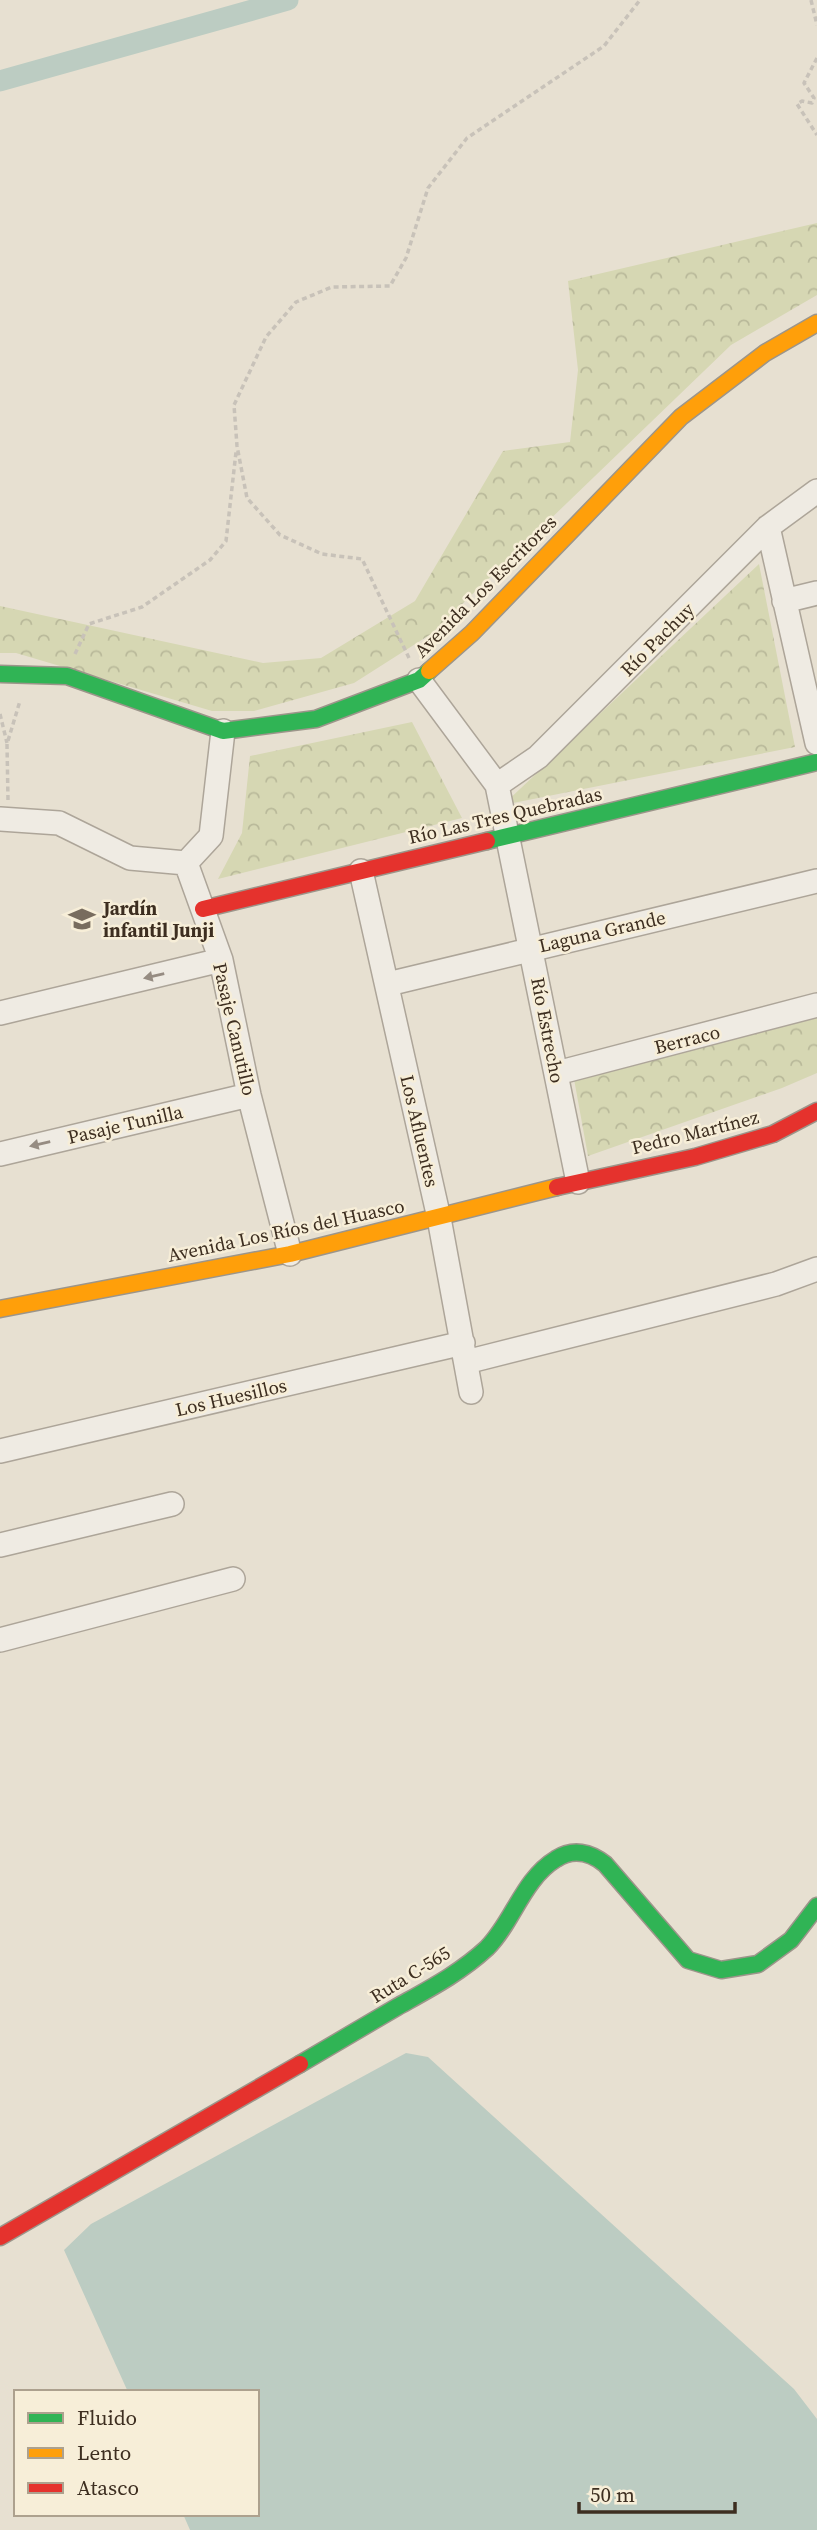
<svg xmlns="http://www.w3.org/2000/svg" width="817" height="2530" font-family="'Source Serif 4',serif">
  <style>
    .forest { fill: url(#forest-crowns) }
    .water { fill: #bcccc2 }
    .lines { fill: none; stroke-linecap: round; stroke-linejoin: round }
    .canal { stroke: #bcccc2; stroke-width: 21 }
    .street-casing { stroke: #ada599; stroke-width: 26 }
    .fast-casing { stroke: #9c958a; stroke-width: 19 }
    .slow-casing { stroke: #9c958a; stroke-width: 19 }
    .jam-casing { stroke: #9c958a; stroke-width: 19 }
    .path { stroke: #c8c2b9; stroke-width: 3.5; stroke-dasharray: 5 3.5; stroke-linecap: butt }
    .street { stroke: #efebe3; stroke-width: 23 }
    .fast { stroke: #30b455; stroke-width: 16 }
    .slow { stroke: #ff9f0a; stroke-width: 16 }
    .jam { stroke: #e5322d; stroke-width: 16 }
    .oneway { fill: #968c82 }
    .labels { text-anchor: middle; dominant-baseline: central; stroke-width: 5; stroke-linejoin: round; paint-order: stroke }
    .street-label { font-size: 19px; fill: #3d2e20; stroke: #f7eed8 }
    .poi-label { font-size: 19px; font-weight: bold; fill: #3d2e20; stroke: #f7eed8; text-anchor: start }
  </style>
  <defs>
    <pattern id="forest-crowns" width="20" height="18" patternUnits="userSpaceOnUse" patternTransform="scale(1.75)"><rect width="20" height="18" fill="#d6d7b3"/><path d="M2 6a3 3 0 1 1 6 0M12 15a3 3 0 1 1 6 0" fill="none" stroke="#b9b99a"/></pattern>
  </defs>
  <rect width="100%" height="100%" fill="#e7e0d1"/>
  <!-- forest -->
  <path class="forest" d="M817,223v72l-86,50 -300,289 -77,49 -100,28h-42l-196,-58h-16v-47l263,57 58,-5 94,-57 88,-150 67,-9 8,-72 -10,-89z
    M759,564l36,183 -292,58z
    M412,722l50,96 -244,61 24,-46 8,-77z
    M817,1016v57l-35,15 -194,68 -14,-77z"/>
  <!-- water -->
  <path class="water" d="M406,2053l22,4 366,332 23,30v111h-627l-7,-16h74v-122h-129l-64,-142 27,-26z"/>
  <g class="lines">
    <!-- canal -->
    <path class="canal" d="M0,81l288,-81"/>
    <!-- street casing -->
    <g class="street-casing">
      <path id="street" d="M768,527l49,216
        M784,601l33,-8
        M419,680l78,105 81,397
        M223,731l-12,105 -25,27 35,97 28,135 41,159
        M497,785l41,-28 230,-230 49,-36
        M0,819l59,4 71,35 56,5
        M361,871l78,347 32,174
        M388,984l429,-103
        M0,1013l221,-53
        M557,1073l260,-68
        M0,1154l249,-59
        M466,1362l310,-78 41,-15
        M0,1451l463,-108
        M0,1545l172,-41
        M0,1640l233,-61"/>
    </g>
    <!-- fast casing -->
    <g class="fast-casing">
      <path id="fast" d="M0,674l67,2 156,55 93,-12 103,-39 10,-9
        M487,841l330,-79
        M300,2064c32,-19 65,-38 97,-57 32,-18 63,-34 90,-59 26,-26 36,-69 69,-89 17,-11 34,-7 49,5l83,96 33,10 37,-6 33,-24 26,-34"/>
    </g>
    <!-- slow casing -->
    <g class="slow-casing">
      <path id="slow" d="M429,671l43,-38 209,-216 84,-64 52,-30
        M0,1309l290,-55 267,-67"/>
    </g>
    <!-- jam casing -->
    <g class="jam-casing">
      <path id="jam" d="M203,909l284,-68
        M557,1187l138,-30 78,-23 44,-23
        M0,2237l300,-173"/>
    </g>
    <!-- path -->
    <path class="path" d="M811,0l6,25
      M817,58l-13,25 10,15 -2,5 -10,-2 -5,3 20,31
      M75,654l14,-30 53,-17 68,-47 16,-19 10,-89
      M409,658l-47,-99 -40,-5 -42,-19 -33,-37 -10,-52 -3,-41 32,-68 30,-35 36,-15 58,-1 16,-28 22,-70 39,-50 137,-92 36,-46
      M0,714l7,29
      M8,800l-1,-56 13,-43"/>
    <!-- street -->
    <use href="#street" class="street"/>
    <!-- fast -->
    <use href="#fast" class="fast"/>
    <!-- slow -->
    <use href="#slow" class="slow"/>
    <!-- jam -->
    <use href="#jam" class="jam"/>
  </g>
  <!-- one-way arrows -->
  <defs><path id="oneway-solid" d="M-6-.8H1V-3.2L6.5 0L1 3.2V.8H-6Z" transform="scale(1.75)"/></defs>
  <g class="oneway">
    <use href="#oneway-solid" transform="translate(154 976) rotate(167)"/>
    <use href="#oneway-solid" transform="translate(40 1144) rotate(167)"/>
  </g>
  <!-- icons -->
  <defs>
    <g id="school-bare" transform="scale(2.1)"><path d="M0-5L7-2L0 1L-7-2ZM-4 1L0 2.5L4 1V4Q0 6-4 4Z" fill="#786c5e" stroke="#f7eed8" stroke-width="2.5" paint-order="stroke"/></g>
  </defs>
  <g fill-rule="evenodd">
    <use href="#school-bare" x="82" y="919"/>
  </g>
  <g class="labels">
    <!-- street labels -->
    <g class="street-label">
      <text transform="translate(485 586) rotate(-45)">Avenida Los Escritores</text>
      <text transform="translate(657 639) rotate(-45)">Río Pachuy</text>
      <text transform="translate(505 815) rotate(-13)">Río Las Tres Quebradas</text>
      <text transform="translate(602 931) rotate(-13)">Laguna Grande</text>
      <text transform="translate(235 1029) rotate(77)">Pasaje Canutillo</text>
      <text transform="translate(548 1030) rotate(79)">Río Estrecho</text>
      <text transform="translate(687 1039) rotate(-14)">Berraco</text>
      <text transform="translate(125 1124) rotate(-13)">Pasaje Tunilla</text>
      <text transform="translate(420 1131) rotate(77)">Los Afluentes</text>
      <text transform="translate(695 1132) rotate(-14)">Pedro Martínez</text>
      <text transform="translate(286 1230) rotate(-12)">Avenida Los Ríos del Huasco</text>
      <text transform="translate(231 1397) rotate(-13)">Los Huesillos</text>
      <text transform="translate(410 1974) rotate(-32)">Ruta C-565</text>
    </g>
    <!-- poi labels -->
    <g class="poi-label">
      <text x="103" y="908">Jardín<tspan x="103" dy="22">infantil Junji</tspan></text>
    </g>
  </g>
  <!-- legend -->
  <rect x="14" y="2390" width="245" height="126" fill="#f7eed8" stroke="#ada18e" stroke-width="2"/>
  <rect x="28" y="2413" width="35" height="10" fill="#30b455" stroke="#ada18e" stroke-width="2"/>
  <text x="77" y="2425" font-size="21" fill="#3d2e20">Fluido</text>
  <rect x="28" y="2448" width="35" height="10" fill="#ff9f0a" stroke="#ada18e" stroke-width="2"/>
  <text x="77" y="2460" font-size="21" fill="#3d2e20">Lento</text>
  <rect x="28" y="2483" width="35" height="10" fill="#e5322d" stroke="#ada18e" stroke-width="2"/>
  <text x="77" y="2495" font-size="21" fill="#3d2e20">Atasco</text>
  <!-- scale -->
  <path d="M579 2502v10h156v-10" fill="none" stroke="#3d2e20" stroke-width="3.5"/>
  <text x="590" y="2502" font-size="21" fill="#3d2e20" stroke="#f7eed8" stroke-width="5" paint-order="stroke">50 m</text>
</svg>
